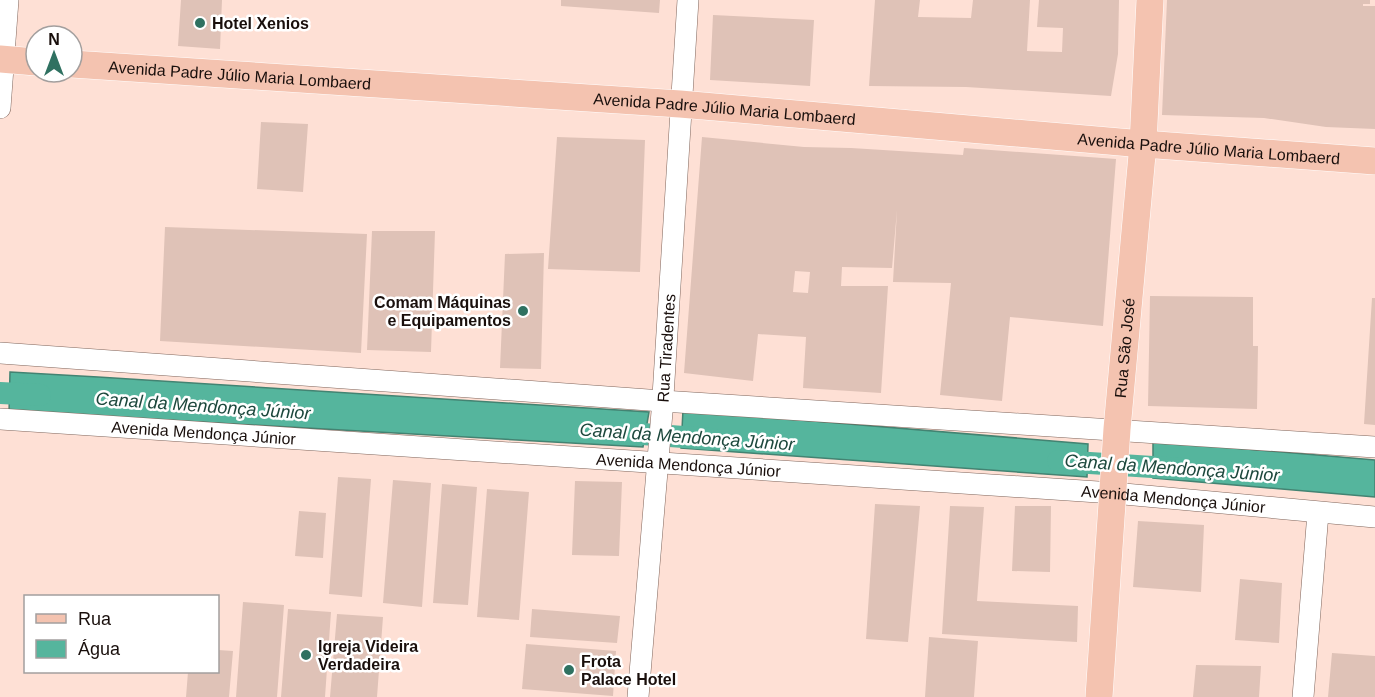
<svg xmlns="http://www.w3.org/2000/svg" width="1375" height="697" font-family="Arial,sans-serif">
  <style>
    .water { fill: #55b59d; stroke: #438372; stroke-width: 1.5 }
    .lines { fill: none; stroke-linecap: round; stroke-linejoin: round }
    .canal { stroke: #55b59d; stroke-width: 22 }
    .building { fill: #dfc2b7; fill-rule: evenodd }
    .minor-casing { stroke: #80665c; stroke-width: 22 }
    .major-casing { stroke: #fff; stroke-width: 28 }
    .minor { stroke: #fff; stroke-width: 21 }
    .major { stroke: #f4c3b0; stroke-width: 27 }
    .poi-dot { fill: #2f7161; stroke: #fff; stroke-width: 2 }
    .labels { text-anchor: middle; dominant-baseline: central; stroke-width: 5; stroke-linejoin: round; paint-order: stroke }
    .poi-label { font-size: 16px; font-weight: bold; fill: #190f0c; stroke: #fff; text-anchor: start }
    .street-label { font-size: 16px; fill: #190f0c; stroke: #fff }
    .water-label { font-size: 18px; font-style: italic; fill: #1d483d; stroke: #fff }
  </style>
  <rect width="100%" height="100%" fill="#fee0d5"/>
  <!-- water -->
  <path class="water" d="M10,372l88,5 551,35 -6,35 -550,-31 -84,-2z
    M683,410l405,34 -1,33 -406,-29z
    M1153,441l222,19v37l-222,-19z"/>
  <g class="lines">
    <!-- canal -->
    <path class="canal" d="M0,393l40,2
      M615,432l96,7
      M1058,461l126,8"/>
  </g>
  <!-- building -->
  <path class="building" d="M181,0h41l-2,49 -42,-3z
    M561,0h99l-1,13 -98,-7z
    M875,0h45l-2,17 53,1 2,-18h57l-3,51 35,1 1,-24 -26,-1 2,-27h80l-1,54 -7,42 -145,-9 -97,-1z
    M1167,0h203v4h-7v2h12v123l-49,-2 -62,-9 -102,-3z
    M713,15l101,5 -4,66 -100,-6z
    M261,122l47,2 -5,68 -46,-3z
    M557,137l88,3 -5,132 -92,-3z
    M702,137l102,10 47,1 112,7 1,-7 152,11 -13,167 -93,-9 -8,84 -62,-6 11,-112 -58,-1 4,-72 -5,58 -50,-1 -1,19h47l-7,107 -78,-5 3,-51 -48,-3 -5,47 -69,-8zM795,271l15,1 -2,21 -15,-1z
    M165,227l202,7 -6,119 -201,-12z
    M372,231h63l-4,121 -64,-2z
    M544,253l-3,116 -41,-1 5,-114z
    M1150,296l103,1v49h5l-1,63 -109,-3z
    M1372,298h3v127l-11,-1z
    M338,477l33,2 -9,118 -33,-3z
    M393,480l38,3 -9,124 -39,-4z
    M575,481l47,1 -3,74 -47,-1z
    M442,484l35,3 -9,118 -35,-2z
    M487,489l42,3 -10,128 -42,-3z
    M875,504l45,2 -12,136 -42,-3z
    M950,506l34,1 -7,94 101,5 -1,36 -135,-8z
    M1015,506h36l-1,66 -38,-1z
    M299,511l27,2 -3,45 -28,-2z
    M1138,521l66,4 -3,67 -68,-5z
    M1240,579l42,4 -3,60 -44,-3z
    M243,602l41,3 -7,92h-41z
    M288,609l43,3 -6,85h-44z
    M532,609l88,7 -3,27 -87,-6z
    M337,614l46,3 -6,80h-47z
    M929,637l49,4 -4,56h-49z
    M526,644l90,7 -3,45 -91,-7z
    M218,650l15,1 -4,46h-43l2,-25h30z
    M1332,653l43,3v41h-47z
    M1196,665l65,1 -2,31h-66z"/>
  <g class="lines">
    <!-- minor casing -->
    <g class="minor-casing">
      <g id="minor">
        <path d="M0,108l8,-108"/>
        <path d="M0,353l662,48 713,46"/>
        <path id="s1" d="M0,419l1113,74 262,24"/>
        <path id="s2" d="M638,697l24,-285 26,-412"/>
        <path d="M1303,697l15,-184"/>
      </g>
    </g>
    <!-- major casing -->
    <g class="major-casing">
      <g id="major">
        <path d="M0,59l36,3"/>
        <path id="s3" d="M72,64l608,40 463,40 232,17"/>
        <path id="s4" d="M1099,697l18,-268 26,-285 7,-144"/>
      </g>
    </g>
    <!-- minor -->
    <use href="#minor" class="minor"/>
    <!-- major -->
    <use href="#major" class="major"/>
  </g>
  <!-- markers -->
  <g class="poi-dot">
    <circle cx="200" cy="23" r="6"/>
    <circle cx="523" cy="311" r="6"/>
    <circle cx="306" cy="655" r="6"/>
    <circle cx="569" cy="670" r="6"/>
  </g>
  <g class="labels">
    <!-- poi labels -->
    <g class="poi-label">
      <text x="212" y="23">Hotel Xenios</text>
      <text x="511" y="302" text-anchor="end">Comam Máquinas<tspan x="511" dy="18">e Equipamentos</tspan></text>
      <text x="318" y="646">Igreja Videira<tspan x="318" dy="18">Verdadeira</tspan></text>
      <text x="581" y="661">Frota<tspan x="581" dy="18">Palace Hotel</tspan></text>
    </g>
    <!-- street labels -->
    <g class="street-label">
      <text stroke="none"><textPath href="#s3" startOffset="168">Avenida Padre Júlio Maria Lombaerd</textPath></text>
      <text stroke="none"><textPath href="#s3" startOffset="654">Avenida Padre Júlio Maria Lombaerd</textPath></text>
      <text stroke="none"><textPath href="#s3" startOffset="1140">Avenida Padre Júlio Maria Lombaerd</textPath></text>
      <text stroke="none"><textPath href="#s4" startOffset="350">Rua São José</textPath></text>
      <text stroke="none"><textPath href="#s2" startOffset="350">Rua Tiradentes</textPath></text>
      <text stroke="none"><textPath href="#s1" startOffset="204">Avenida Mendonça Júnior</textPath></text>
      <text stroke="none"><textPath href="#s1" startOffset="690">Avenida Mendonça Júnior</textPath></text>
      <text stroke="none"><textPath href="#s1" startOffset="1176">Avenida Mendonça Júnior</textPath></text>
    </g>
    <!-- water labels -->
    <g class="water-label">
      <text transform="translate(203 406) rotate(4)">Canal da Mendonça Júnior</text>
      <text transform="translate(687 437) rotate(4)">Canal da Mendonça Júnior</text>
      <text transform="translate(1172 468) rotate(4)">Canal da Mendonça Júnior</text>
    </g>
  </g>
  <!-- legend -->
  <rect x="24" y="595" width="195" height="78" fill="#ffffff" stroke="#a39f9e" stroke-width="1.5"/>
  <rect x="36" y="614" width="30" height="9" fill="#f4c3b0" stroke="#a39f9e" stroke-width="1.5"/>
  <text x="78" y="625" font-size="18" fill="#190f0c">Rua</text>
  <rect x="36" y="640" width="30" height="18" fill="#55b59d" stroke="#a39f9e" stroke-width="1.5"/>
  <text x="78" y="655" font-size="18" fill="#190f0c">Água</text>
  <!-- north arrow -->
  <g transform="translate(54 54)"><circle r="28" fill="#ffffff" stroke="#a39f9e" stroke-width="1.5"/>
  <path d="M0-4.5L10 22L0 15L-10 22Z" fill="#2f7161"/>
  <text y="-9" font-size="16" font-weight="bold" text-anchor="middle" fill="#190f0c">N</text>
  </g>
</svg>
